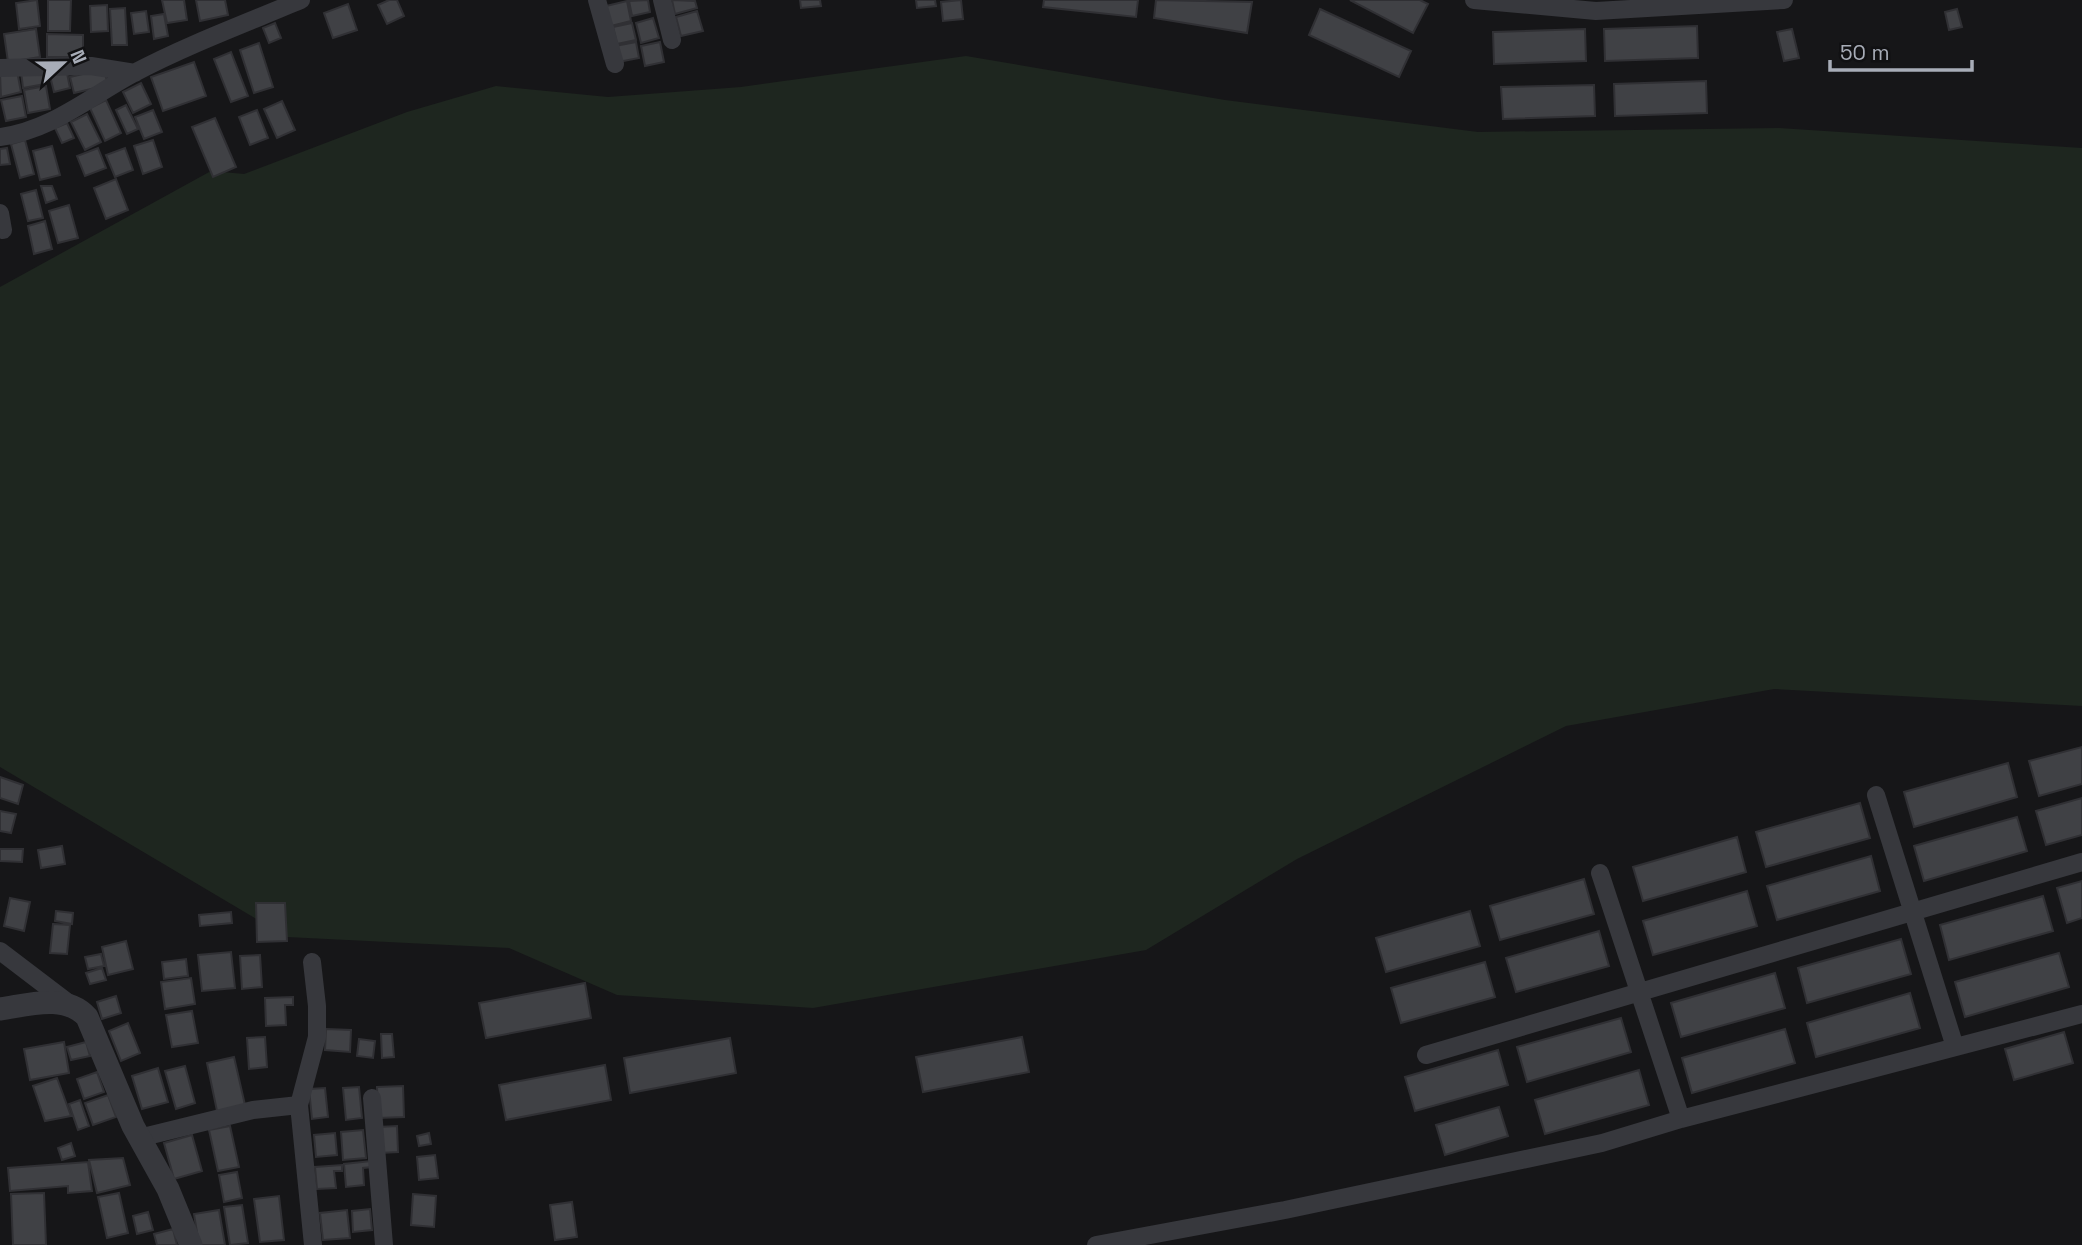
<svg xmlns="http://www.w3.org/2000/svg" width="2082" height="1245" font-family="'Space Grotesk',sans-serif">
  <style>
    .green { fill: #1e261f }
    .building { fill: #404145; stroke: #303034; stroke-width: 2 }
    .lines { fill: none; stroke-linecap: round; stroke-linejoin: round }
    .minor { stroke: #37383d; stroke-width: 18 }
    .tertiary { stroke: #37383d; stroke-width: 23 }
  </style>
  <rect width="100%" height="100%" fill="#161618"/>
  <!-- green -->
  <path class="green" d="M966,56l259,44 253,32 301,-4 303,20v558l-308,-17 -208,37 -269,133 -151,91 -333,58 -196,-13 -108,-47 -222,-11 -287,-170v-480l211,-116 33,3 163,-62 89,-26 112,11 133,-10z"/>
  <!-- building -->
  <path class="building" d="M37,0l3,26 -21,3 -3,-26z
    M48,0h23l-1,31h-22z
    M162,0h22l3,20 -20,3z
    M196,0h29l3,15 -28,6z
    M389,0h8l7,16 -17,8 -9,-19z
    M648,0l2,12 -18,4 -3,-15z
    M672,0l23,1 2,7 -22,6z
    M800,0h20l1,6 -20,2z
    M916,0h19l1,6 -19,2z
    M961,0l2,19 -20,2 -2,-19z
    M1044,0h94l-2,17 -93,-10z
    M1156,0l96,2 -5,31 -93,-15z
    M1350,0h70l8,4 -15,29z
    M627,1l4,20 -20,5 -5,-20z
    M348,4l9,26 -24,8 -9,-25z
    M107,5l1,26 -17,1 -1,-26z
    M125,8l2,37h-15l-2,-36z
    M1320,9l91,42 -12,26 -90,-42z
    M1957,9l5,18 -13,3 -4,-18z
    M146,11l3,21 -15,2 -3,-21z
    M697,11l6,20 -22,5 -5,-19z
    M164,14l4,22 -14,3 -3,-23z
    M653,18l6,20 -18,5 -5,-20z
    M275,23l6,15 -12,5 -6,-15z
    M632,23l4,17 -19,4 -4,-17z
    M1697,26l1,32 -93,3 -1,-32z
    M36,29l4,28 -32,5 -4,-28z
    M1585,29l1,32 -92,3 -1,-32z
    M1792,29l7,29 -15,3 -7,-29z
    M47,34l36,1v22h-36z
    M636,42l3,16 -21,4 -3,-16z
    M660,42l4,20 -19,4 -4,-20z
    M259,43l14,44 -19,6 -14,-43z
    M231,52l17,44 -17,6 -17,-43z
    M194,62l12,34 -43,15 -12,-34z
    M42,67l3,17 -22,4 -2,-17z
    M66,68l4,20 -16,4 -5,-20z
    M104,69l4,16 -34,8 -4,-16z
    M17,71l4,21 -20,5 -1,-23z
    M1706,81l1,32 -92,3 -1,-32z
    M141,83l10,21 -18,9 -10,-21z
    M1594,85l1,31 -92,3 -2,-32z
    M46,86l4,23 -22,4 -4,-23z
    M22,96l4,21 -20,4 -5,-21z
    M106,100l15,33 -16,8 -15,-33z
    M282,101l13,29 -18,8 -13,-29z
    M126,105l12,24 -11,5 -11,-24z
    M153,110l9,22 -18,7 -9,-22z
    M257,110l11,28 -18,7 -11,-28z
    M87,114l14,28 -16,8 -14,-28z
    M215,118l21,49 -23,10 -21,-50z
    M67,123l7,15 -12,5 -7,-15z
    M25,140l9,34 -14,4 -9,-34z
    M153,140l9,27 -19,7 -9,-28z
    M52,146l8,29 -20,5 -7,-29z
    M7,148l3,16 -10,1v-16z
    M98,148l8,20 -21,8 -8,-20z
    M125,148l8,22 -18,7 -9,-22z
    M116,179l12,31 -22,9 -12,-31z
    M41,186h11l5,13 -11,4z
    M36,190l7,28 -15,3 -7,-27z
    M69,205l9,33 -20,5 -9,-32z
    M45,221l7,28 -18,5 -6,-28z
    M2082,747v37l-43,12 -10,-35z
    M2008,763l9,34 -103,30 -10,-35z
    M0,777l23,8 -5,19 -18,-6z
    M2082,798v37l-36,10 -10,-34z
    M1860,803l10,35 -104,29 -10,-35z
    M0,811l16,3 -5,19 -11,-2z
    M2017,817l10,34 -103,30 -10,-35z
    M1737,837l9,35 -103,29 -10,-34z
    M62,846l3,18 -24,4 -3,-18z
    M0,849h23l-1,13 -22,-1z
    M1871,856l9,35 -103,29 -10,-34z
    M1584,879l10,35 -94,26 -10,-34z
    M2082,881v37l-15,5 -10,-35z
    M1747,891l10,35 -104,29 -10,-34z
    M2043,896l10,35 -104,29 -9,-35z
    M10,898l20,4 -6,29 -20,-5z
    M256,903h29l2,38 -30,1z
    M56,911l17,2 -1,11 -17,-3z
    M1470,911l10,35 -94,26 -10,-34z
    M231,912l1,11 -32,3 -1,-11z
    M53,924l17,1 -3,29 -17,-1z
    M1599,931l10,35 -93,26 -10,-34z
    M1901,939l10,35 -104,29 -9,-35z
    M126,941l7,28 -25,6 -6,-28z
    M231,952l4,36 -33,3 -4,-36z
    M2059,953l10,34 -104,30 -10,-35z
    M101,954l3,12 -16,3 -3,-12z
    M260,955l2,32 -20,2 -2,-33z
    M186,959l2,17 -24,3 -2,-17z
    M1485,962l10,35 -94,26 -10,-35z
    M102,968l4,12 -16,4 -4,-11z
    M1775,973l10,35 -104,29 -10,-34z
    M191,978l4,26 -30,5 -4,-27z
    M585,983l6,35 -105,20 -7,-35z
    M1910,993l10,35 -104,29 -9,-34z
    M116,996l5,17 -19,6 -5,-17z
    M293,997v8h-8l1,20 -20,1 -1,-28z
    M192,1011l6,32 -26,4 -6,-32z
    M1621,1018l10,34 -104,30 -10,-35z
    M128,1023l12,30 -19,8 -12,-30z
    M326,1029l25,1 -1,22 -25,-2z
    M1785,1029l10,34 -103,30 -10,-35z
    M2064,1032l9,31 -59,17 -9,-31z
    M381,1034h11l2,23 -12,1z
    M265,1037l2,30 -18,2 -2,-31z
    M1022,1037l7,35 -106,20 -7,-35z
    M730,1038l6,35 -106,20 -6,-35z
    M359,1039l16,2 -2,17 -16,-2z
    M64,1042l5,31 -39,7 -6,-31z
    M86,1042l4,14 -19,4 -4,-13z
    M1498,1050l10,35 -93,26 -10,-34z
    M234,1057l11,48 -28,6 -10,-48z
    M605,1065l6,35 -105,20 -7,-35z
    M185,1066l10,37 -19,6 -11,-38z
    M158,1068l10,34 -26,7 -10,-33z
    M1639,1070l10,35 -104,29 -10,-34z
    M97,1072l7,20 -20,7 -7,-20z
    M57,1078l14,38 -26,5 -12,-35z
    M403,1086l1,31 -26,1 -1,-31z
    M359,1087l3,31 -16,2 -3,-32z
    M325,1088l3,29 -16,2 -3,-30z
    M108,1095l8,22 -23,8 -8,-22z
    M80,1100l9,26 -11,4 -9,-26z
    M1499,1107l9,29 -63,19 -9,-30z
    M230,1126l9,41 -21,4 -9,-41z
    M397,1126l1,26 -18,1 -2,-26z
    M363,1130l3,28 -23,2 -2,-28z
    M335,1133l2,22 -21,2 -2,-22z
    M429,1133l2,11 -12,2 -2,-10z
    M192,1135l10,36 -28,8 -10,-36z
    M71,1143l4,13 -13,4 -4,-12z
    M435,1155l3,23 -19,2 -2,-23z
    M123,1158l7,27 -33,8 -8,-33z
    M371,1161l1,6 -9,1 1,17 -18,2 -2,-23z
    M88,1162l4,29 -24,2v-7l-58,5 -2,-23z
    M342,1165v6h-8l2,17 -19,1 -2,-22z
    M237,1172l5,26 -18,4 -5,-27z
    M44,1193l2,52h-33l-2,-51z
    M119,1193l9,40 -21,5 -9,-41z
    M413,1194l23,2 -2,31 -23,-2z
    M279,1196l5,44 -24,2 -6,-43z
    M572,1202l5,35 -22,3 -5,-35z
    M242,1205l6,38 -18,2 -6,-38z
    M370,1209l2,21 -19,2 -1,-21z
    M219,1210l6,35h-26l-5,-31z
    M347,1210l3,28 -27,2 -3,-27z
    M148,1212l5,18 -16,4 -4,-18z
    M173,1229l4,16h-20l-3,-11z"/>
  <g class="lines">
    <!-- minor -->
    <path class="minor" d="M597,0l18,64
      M662,0l10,40
      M1474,0l122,11 188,-11
      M0,68l91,-2 44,7
      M0,137c52,-7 89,-40 134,-64 53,-28 112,-50 167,-73
      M0,213l3,17
      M1876,795l79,252
      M1600,873l81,246
      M0,951l71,54
      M312,962l5,44v31l-18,68 14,140
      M1426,1055l656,-193
      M372,1098l12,147
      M139,1138l114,-28 46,-5
      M1096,1245l189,-35 317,-67 79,-24 401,-105"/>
    <!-- tertiary -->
    <path class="tertiary" d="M0,1009c28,-4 65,-16 87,8l46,109 35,63 23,56"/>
  </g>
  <!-- north arrow -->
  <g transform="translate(63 63) rotate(68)" stroke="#111113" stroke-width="5" paint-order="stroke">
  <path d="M0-5L12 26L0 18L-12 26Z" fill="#a8adb8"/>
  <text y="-10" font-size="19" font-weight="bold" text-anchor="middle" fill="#a8adb8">N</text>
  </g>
  <!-- scale -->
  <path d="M1830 60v10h142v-10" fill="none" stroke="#a8adb8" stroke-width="3.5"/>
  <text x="1840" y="60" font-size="21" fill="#a8adb8" stroke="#111113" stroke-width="5" paint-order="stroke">50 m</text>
</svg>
